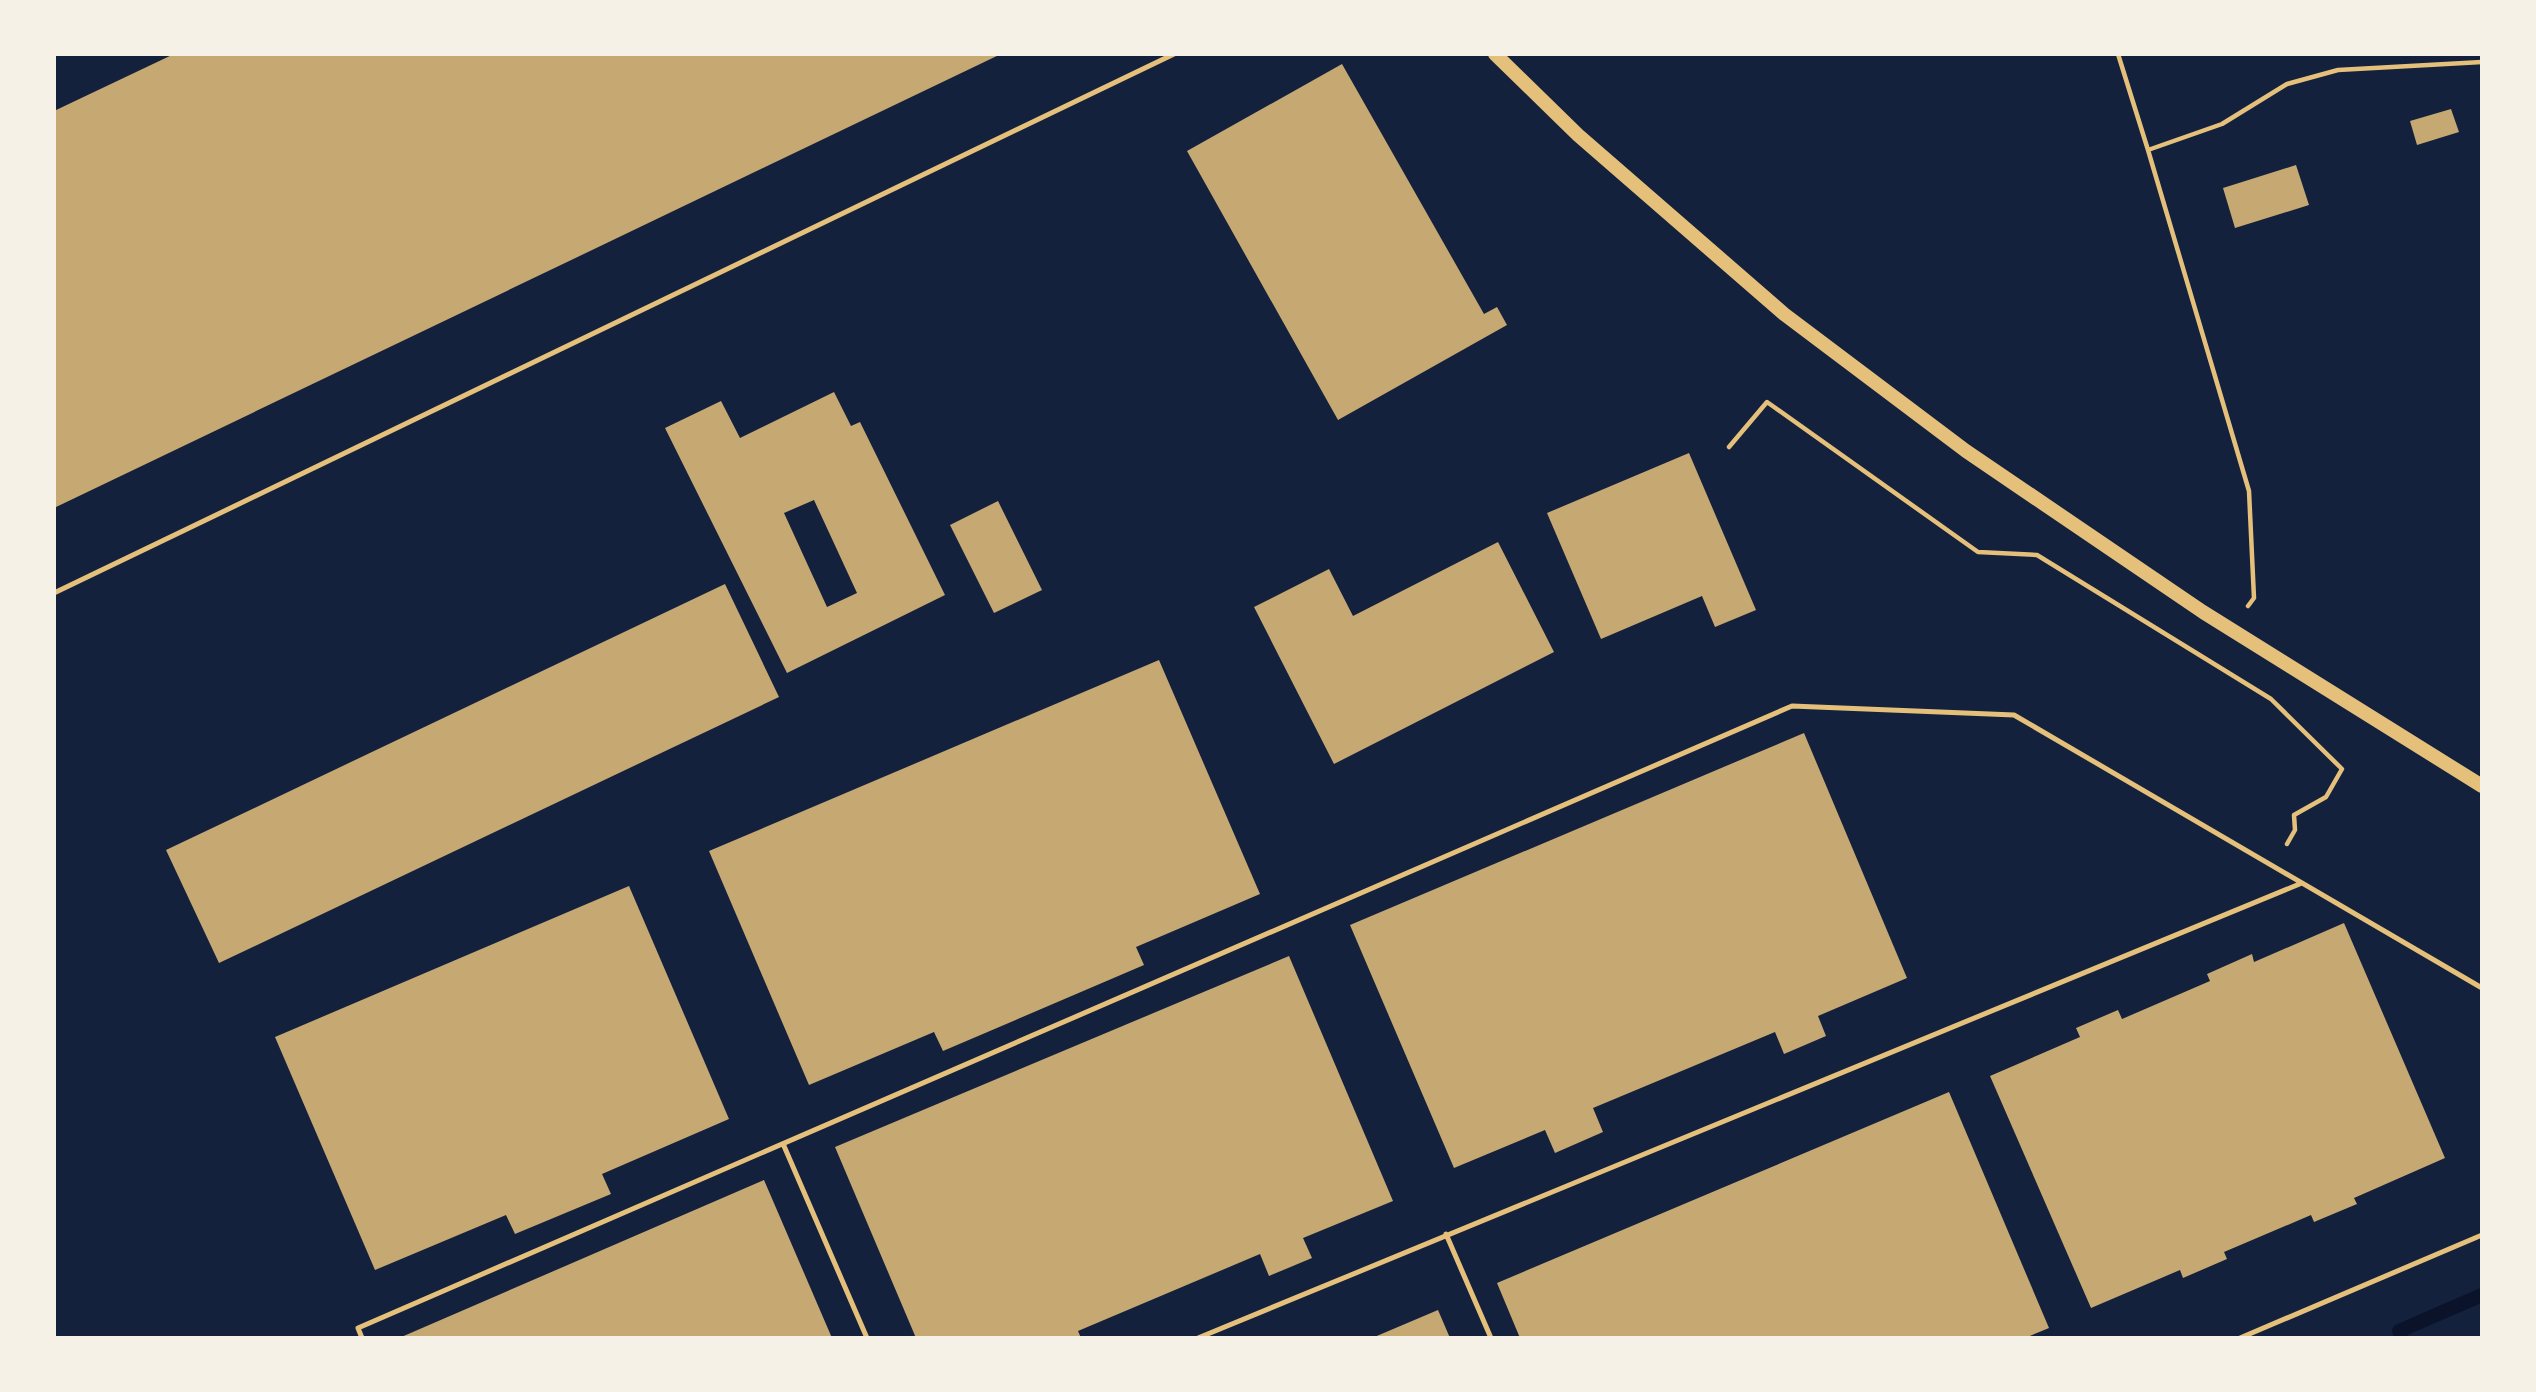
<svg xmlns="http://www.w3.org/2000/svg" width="2536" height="1392" font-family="Quicksand,sans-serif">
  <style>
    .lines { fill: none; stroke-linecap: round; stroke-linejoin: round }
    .stream { stroke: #0b132b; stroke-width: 14 }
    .building { fill: #c6a872; fill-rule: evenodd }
    .path { stroke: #e5c07b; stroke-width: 4.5 }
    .service { stroke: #e5c07b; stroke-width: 5 }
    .secondary { stroke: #e5c07b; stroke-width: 14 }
  </style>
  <rect width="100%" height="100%" fill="#14213d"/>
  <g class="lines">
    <!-- stream -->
    <path class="stream" d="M2402,1338l-3,-7 83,-36"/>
  </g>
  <!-- building -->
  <path class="building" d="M174,54h827l-947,454v-397z
    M1342,64l142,250 13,-7 10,18 -169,95 -151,-269z
    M2451,109l8,23 -42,13 -7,-24z
    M2296,165l13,40 -74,23 -12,-40z
    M834,392l17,34 9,-4 85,173 -158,78 -122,-245 56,-27 19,37zM814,500l43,93 -30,14 -43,-94z
    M1689,453l67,157 -41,17 -13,-31 -101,43 -54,-126z
    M998,501l44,89 -48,23 -44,-88z
    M1498,542l56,110 -220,112 -80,-157 75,-38 24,47z
    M725,584l54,113 -560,266 -53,-113z
    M1159,660l101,234 -124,53 8,18 -201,86 -9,-19 -125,53 -100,-234z
    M1804,733l103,245 -89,38 8,20 -42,18 -9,-22 -182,76 10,24 -48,21 -10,-23 -91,38 -104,-243z
    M629,886l100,233 -127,55 9,20 -96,40 -9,-19 -131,55 -100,-233z
    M2344,923l101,235 -91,40 3,6 -43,18 -3,-7 -87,37 3,7 -44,19 -3,-8 -89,38 -101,-232 90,-39 -4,-9 42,-18 4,9 88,-38 -3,-7 45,-20 2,8z
    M1289,956l104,245 -90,37 9,20 -43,18 -9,-22 -182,77 3,7h-165l-81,-191z
    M1949,1092l100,236 -24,10h-505l-23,-55z
    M764,1180l68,158h-433z
    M1438,1310l12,28h-78z"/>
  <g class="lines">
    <!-- path -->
    <path class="path" d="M2118,54l30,96
      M1729,447l38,-45 211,150 59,3 234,144 71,70 -16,28 -32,18 1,15 -8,14
      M2248,606l6,-8 -5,-107 -101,-341 74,-26 65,-40 51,-14 144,-8"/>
    <!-- service -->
    <path class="service" d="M54,593l1120,-539
      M784,1146l83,192
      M1446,1234l45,104
      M362,1338l-4,-10 1434,-622 222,9 468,273
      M1198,1338l1104,-455
      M2240,1338l242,-103"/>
    <!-- secondary -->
    <path class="secondary" d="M1495,54l83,81 206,179 182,137 237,161 279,174"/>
  </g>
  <!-- border -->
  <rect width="2536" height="1392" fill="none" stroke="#f6f1e7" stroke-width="112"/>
</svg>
